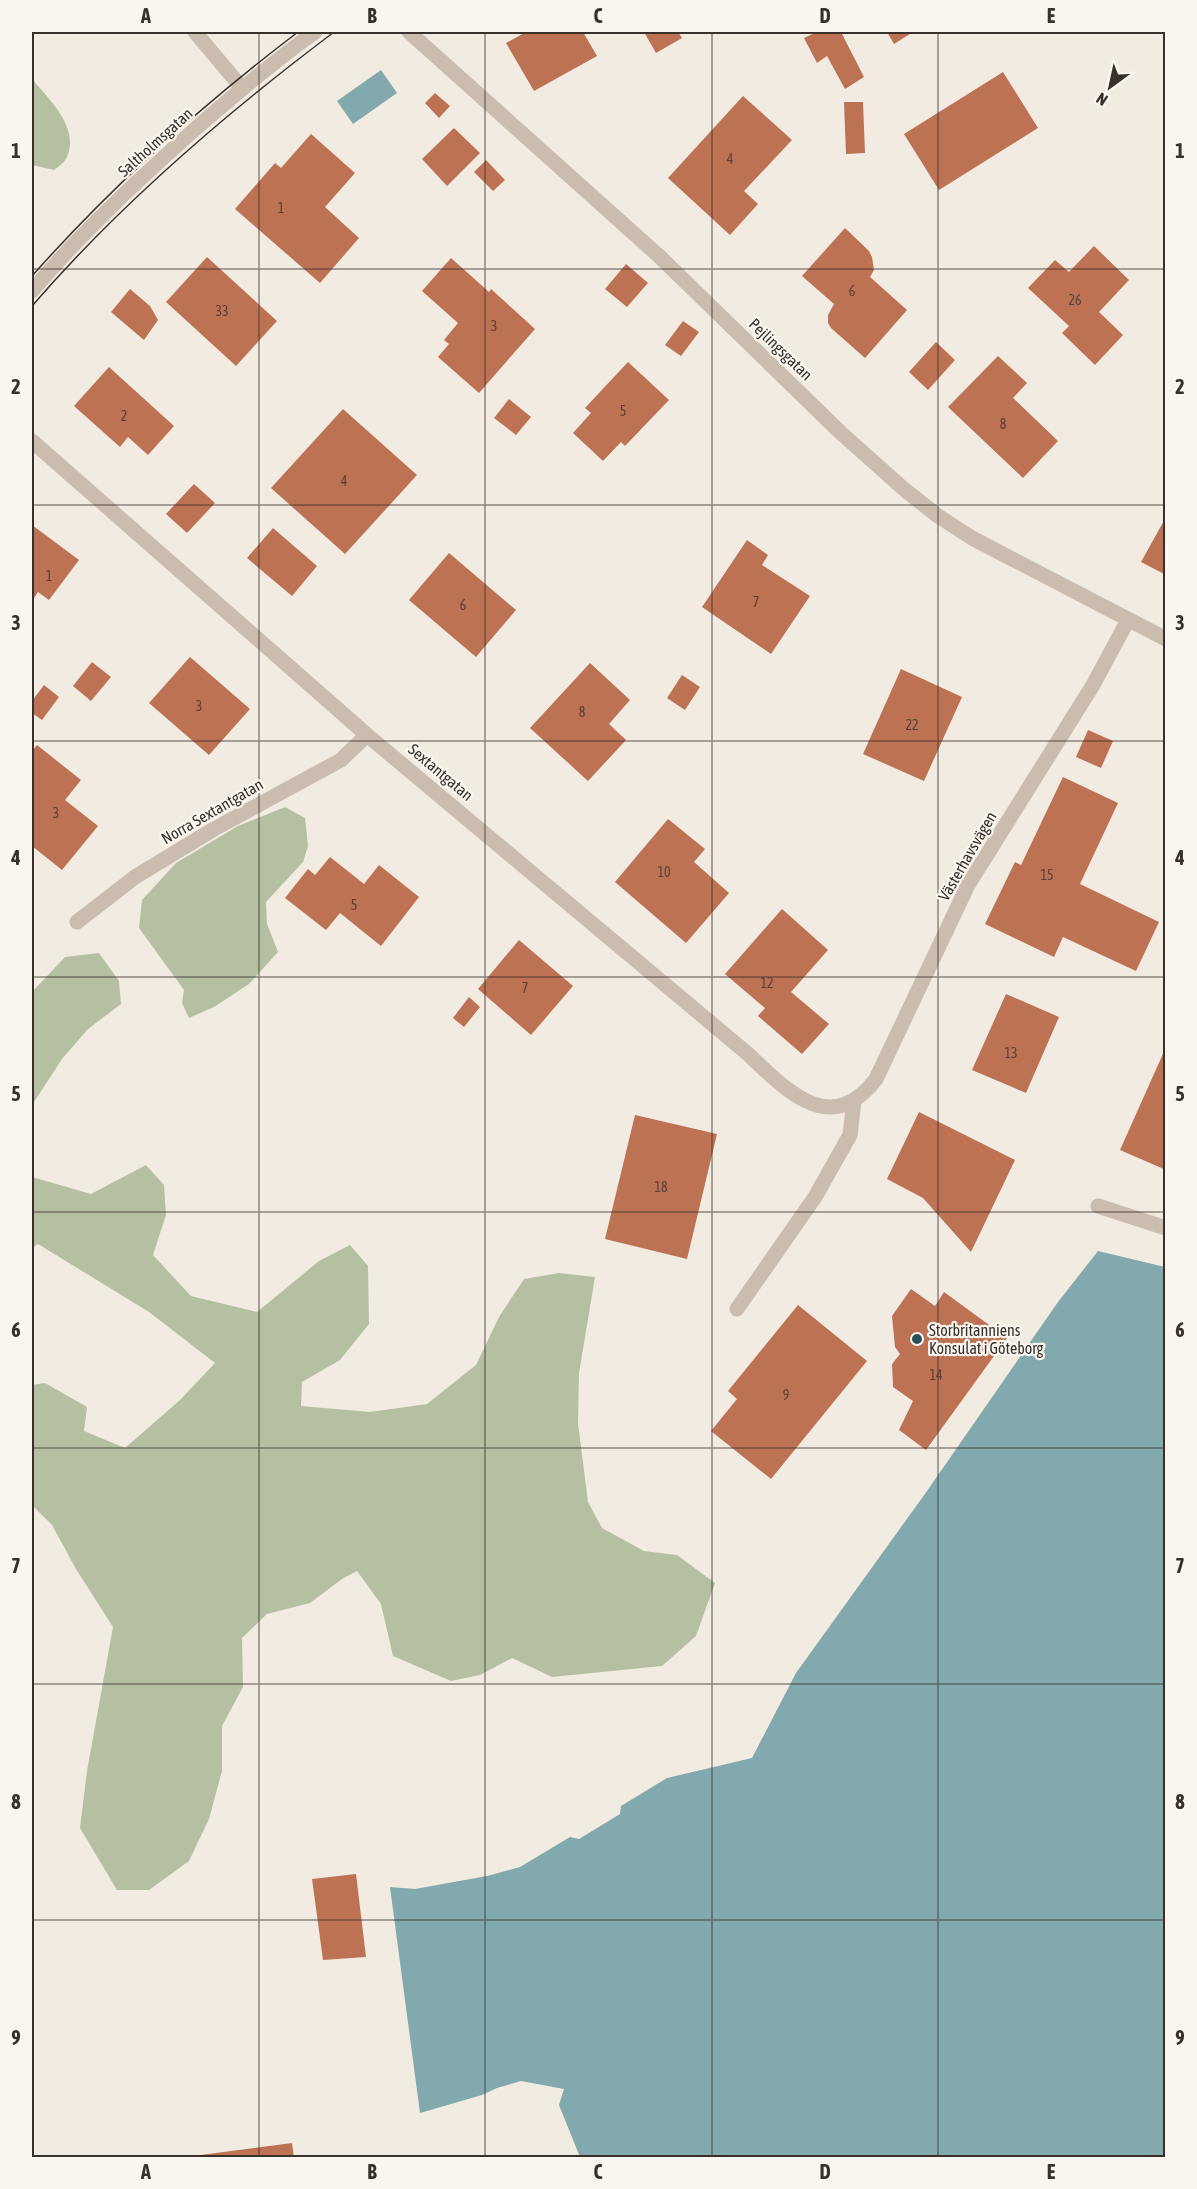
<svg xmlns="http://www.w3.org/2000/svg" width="1197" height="2189" font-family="'Asap Condensed',sans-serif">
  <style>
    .green { fill: #b5c0a2 }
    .water { fill: #82a9ad }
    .building { fill: #bd7254 }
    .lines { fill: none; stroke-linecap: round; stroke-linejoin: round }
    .service { stroke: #cabcae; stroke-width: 15 }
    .minor { stroke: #cabcae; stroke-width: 15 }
    .tertiary { stroke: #cabcae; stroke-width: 15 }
    .tram { stroke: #39302c; stroke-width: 1.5 }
    .grid { fill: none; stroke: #39302c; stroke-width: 1.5; stroke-opacity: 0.55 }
    .poi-dot { fill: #245258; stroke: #faf5ee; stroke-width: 2 }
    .labels { text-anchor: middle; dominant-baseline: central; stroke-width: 4.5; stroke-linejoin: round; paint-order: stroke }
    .number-label { font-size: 14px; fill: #5a4036 }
    .street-label { font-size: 16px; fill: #39302c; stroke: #faf5ee }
    .poi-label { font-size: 16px; fill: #39302c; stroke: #faf5ee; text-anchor: start }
    .neatline { fill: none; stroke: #39302c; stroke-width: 2 }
    .grid-label { font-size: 20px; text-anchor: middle; font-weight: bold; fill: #39302c }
  </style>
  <rect width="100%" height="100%" fill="#f2ebe1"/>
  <!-- green -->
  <path class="green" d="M32,79c17,20 48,49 35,78 -2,5 -9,10 -13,13l-22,-5z
    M285,807l20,11 3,28 -5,16 -37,40 1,22 11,28 -29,32 -35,23 -25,11 -7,-15 2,-13 -45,-62 3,-28 34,-37 62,-37z
    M99,953l20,28 2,23 -33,25 -26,30 -30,46v-113l33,-35z
    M146,1165l18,20 2,30 -13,40 38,41 66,16 62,-51 31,-16 18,21 1,58 -29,36 -38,22 -1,24 69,6 57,-8 49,-39 23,-48 25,-38 35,-6 36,4 -16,96 -1,50 10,79 14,26 42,23 33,4 38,28 -19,53 -34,30 -110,11 -40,-19 -32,17 -29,6 -58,-25 -12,-52 -24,-33 -15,8 -32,24 -43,11 -25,24 1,49 -21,39v45l-13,48 -20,42 -40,29h-32l-37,-62 7,-57 26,-144 -37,-58 -24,-44 -20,-20v-120l13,-2 42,24 -3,24 41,17 55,-48 35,-37 -66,-51 -111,-68 -6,4v-71l59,17z"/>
  <!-- water -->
  <path class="water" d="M381,70l16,23 -44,31 -16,-23z
    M1098,1251l67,16v890l-388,1 -3,-3 -2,3 -192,-1 -21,-52 5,-16 -43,-8 -24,7 -15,7 -62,18 -30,-226 25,2 72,-13 33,-9 50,-30 9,2 41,-25 1,-8 46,-28 85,-20 44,-85 131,-182 131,-189z"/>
  <!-- building -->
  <path class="building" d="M526,32h57l14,24 -63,35 -28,-48z
    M644,32h34l4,6 -26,15z
    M817,32h24l23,45 -19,12 -18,-33 -10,7 -13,-25z
    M887,32h26l-19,12z
    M1003,72l35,56 -99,62 -35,-56z
    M435,93l15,13 -11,12 -14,-15z
    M743,96l49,44 -48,51 14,13 -28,31 -62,-57z
    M844,102h19l2,51 -19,1z
    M454,128l26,25 -33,33 -25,-27z
    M311,134l44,39 -30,34 34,31 -39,45 -85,-74 40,-46 6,5z
    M486,160l19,20 -12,11 -19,-19z
    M845,228l24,23 3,6 2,13 -4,7 37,33 -42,48 -34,-30 -3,-5v-8l6,-11 -32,-28z
    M1094,246l35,34 -30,32 24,23 -28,30 -33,-32 7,-7 -41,-38 27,-28 14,12z
    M207,257l70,64 -41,45 -70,-64z
    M451,258l38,34 2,-3 44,40 -56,64 -41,-36 11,-13 -5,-4 14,-17 -36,-32z
    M626,264l22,19 -21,24 -22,-18z
    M130,289l20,17 8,14 -14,20 -33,-28z
    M683,321l16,11 -18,24 -16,-11z
    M936,342l19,18 -27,30 -19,-18z
    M998,356l29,27 -14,15 45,43 -35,37 -75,-71z
    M628,362l41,38 -44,46 -4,-4 -18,19 -30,-28 18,-20 -6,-5z
    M109,367l65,59 -26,29 -20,-18 -8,10 -46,-41z
    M509,399l22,18 -15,18 -22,-17z
    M343,409l74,66 -72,79 -74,-66z
    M194,484l21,19 -28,30 -21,-19z
    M1166,517v58l-25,-13z
    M32,525l47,35 -30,40 -11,-8 -6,9z
    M273,528l44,38 -25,30 -45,-38z
    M747,540l21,15 -6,10 48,31 -39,58 -69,-47z
    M449,553l67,57 -40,47 -67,-57z
    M190,657l60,52 -41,46 -60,-52z
    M92,662l19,15 -20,24 -18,-15z
    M590,663l40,37 -21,24 17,16 -38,41 -58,-53z
    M901,669l61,28 -38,84 -61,-27z
    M682,675l18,12 -15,23 -18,-12z
    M44,685l15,12 -17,23 -10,-7v-12z
    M1088,730l25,11 -12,27 -25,-11z
    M37,745l44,35 -16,20 33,26 -36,44 -30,-24v-95z
    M1063,777l55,26 -38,81 79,38 -23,49 -73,-34 -9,20 -69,-33 30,-62 6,3z
    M668,819l37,30 -11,13 35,31 -43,50 -71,-61z
    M330,857l34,27 15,-19 40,32 -38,49 -41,-33 -14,17 -41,-32 23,-29 7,6z
    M782,909l46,41 -37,42 38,32 -27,30 -44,-38 7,-8 -40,-34z
    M519,940l54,46 -42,49 -53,-46z
    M1006,994l53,23 -33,76 -54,-23z
    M469,997l11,10 -16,20 -11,-9z
    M1166,1047v123l-46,-20z
    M919,1112l96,48 -44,92 -48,-54 -36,-19z
    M635,1115l82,19 -30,125 -82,-20z
    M911,1289l24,17 9,-14 63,46 -81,112 -27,-20 14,-29 -20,-14 -1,-23 8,-10 -5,-7 -3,-31z
    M798,1305l69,56 -96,118 -60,-48 26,-32 -9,-8z
    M356,1874l10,83 -43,3 -11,-81z
    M292,2143l2,15h-101v-2z"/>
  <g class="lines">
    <!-- service -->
    <path class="service" d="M195,32l47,56
      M77,922l58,-45 79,-48 127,-69 26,-25
      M1098,1206l68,22
      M737,1309l78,-112 35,-62 4,-34"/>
    <!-- minor -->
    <path class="minor" d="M409,32l250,224 182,177 64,57 33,26 34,22 194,101
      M32,441l335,294 381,319c39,37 83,84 128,25l92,-194 125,-200 35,-65"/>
    <!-- tertiary -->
    <path class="tertiary" d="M32,291c49,-58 105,-110 162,-161 39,-34 79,-68 121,-98"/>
    <!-- tram -->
    <path class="tram" d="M32,276c80,-90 170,-171 266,-244
      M32,306c89,-103 193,-192 302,-274"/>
  </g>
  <!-- grid -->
  <path class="grid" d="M259,32v2126M485,32v2126M712,32v2126M938,32v2126M32,269h1134M32,505h1134M32,741h1134M32,977h1134M32,1212h1134M32,1448h1134M32,1684h1134M32,1920h1134"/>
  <!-- markers -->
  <circle class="poi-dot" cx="917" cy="1339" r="6"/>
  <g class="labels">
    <!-- number labels -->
    <g class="number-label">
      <text x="730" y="159">4</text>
      <text x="281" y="208">1</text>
      <text x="852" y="291">6</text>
      <text x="1075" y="300">26</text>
      <text x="222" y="311">33</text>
      <text x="494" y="326">3</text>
      <text x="623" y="411">5</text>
      <text x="124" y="416">2</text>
      <text x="1003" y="424">8</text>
      <text x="344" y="481">4</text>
      <text x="49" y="576">1</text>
      <text x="756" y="602">7</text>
      <text x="463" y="605">6</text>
      <text x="199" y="706">3</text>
      <text x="582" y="712">8</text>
      <text x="912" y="725">22</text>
      <text x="56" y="813">3</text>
      <text x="664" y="872">10</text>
      <text x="1047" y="875">15</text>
      <text x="354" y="905">5</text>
      <text x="767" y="983">12</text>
      <text x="525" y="988">7</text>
      <text x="1011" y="1053">13</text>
      <text x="661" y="1187">18</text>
      <text x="936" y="1375">14</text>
      <text x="786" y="1395">9</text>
    </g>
    <!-- street labels -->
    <g class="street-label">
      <text transform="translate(155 142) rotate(-42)">Saltholmsgatan</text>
      <text transform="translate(781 349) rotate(44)">Pejlingsgatan</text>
      <text transform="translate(441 772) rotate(40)">Sextantgatan</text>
      <text transform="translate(212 811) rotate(-30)">Norra Sextantgatan</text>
      <text transform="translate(967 856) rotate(-60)">Västerhavsvägen</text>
    </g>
    <!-- poi labels -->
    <g class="poi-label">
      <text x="929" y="1330">Storbritanniens<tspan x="929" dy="18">Konsulat i Göteborg</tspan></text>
    </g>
  </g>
  <!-- border -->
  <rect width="1197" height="2189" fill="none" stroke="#faf5ee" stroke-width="66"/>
  <!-- north arrow -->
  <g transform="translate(1110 87) rotate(213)" stroke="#faf5ee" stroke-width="4.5" paint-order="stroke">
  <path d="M0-4.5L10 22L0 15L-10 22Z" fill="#39302c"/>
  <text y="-9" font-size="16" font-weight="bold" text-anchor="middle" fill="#39302c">N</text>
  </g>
  <rect x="33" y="33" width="1131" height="2123" class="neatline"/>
  <g class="grid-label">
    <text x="146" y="23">A</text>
    <text x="372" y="23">B</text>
    <text x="598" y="23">C</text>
    <text x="825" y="23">D</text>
    <text x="1051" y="23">E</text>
    <text x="16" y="158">1</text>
    <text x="1180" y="158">1</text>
    <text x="16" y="394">2</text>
    <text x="1180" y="394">2</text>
    <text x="16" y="630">3</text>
    <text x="1180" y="630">3</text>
    <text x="16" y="865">4</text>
    <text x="1180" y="865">4</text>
    <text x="16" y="1101">5</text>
    <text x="1180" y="1101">5</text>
    <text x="16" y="1337">6</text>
    <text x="1180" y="1337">6</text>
    <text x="16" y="1573">7</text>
    <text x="1180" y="1573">7</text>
    <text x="16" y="1809">8</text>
    <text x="1180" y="1809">8</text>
    <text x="16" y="2045">9</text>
    <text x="1180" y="2045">9</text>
    <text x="146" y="2179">A</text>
    <text x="372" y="2179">B</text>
    <text x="598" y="2179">C</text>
    <text x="825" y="2179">D</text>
    <text x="1051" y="2179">E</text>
  </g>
</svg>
